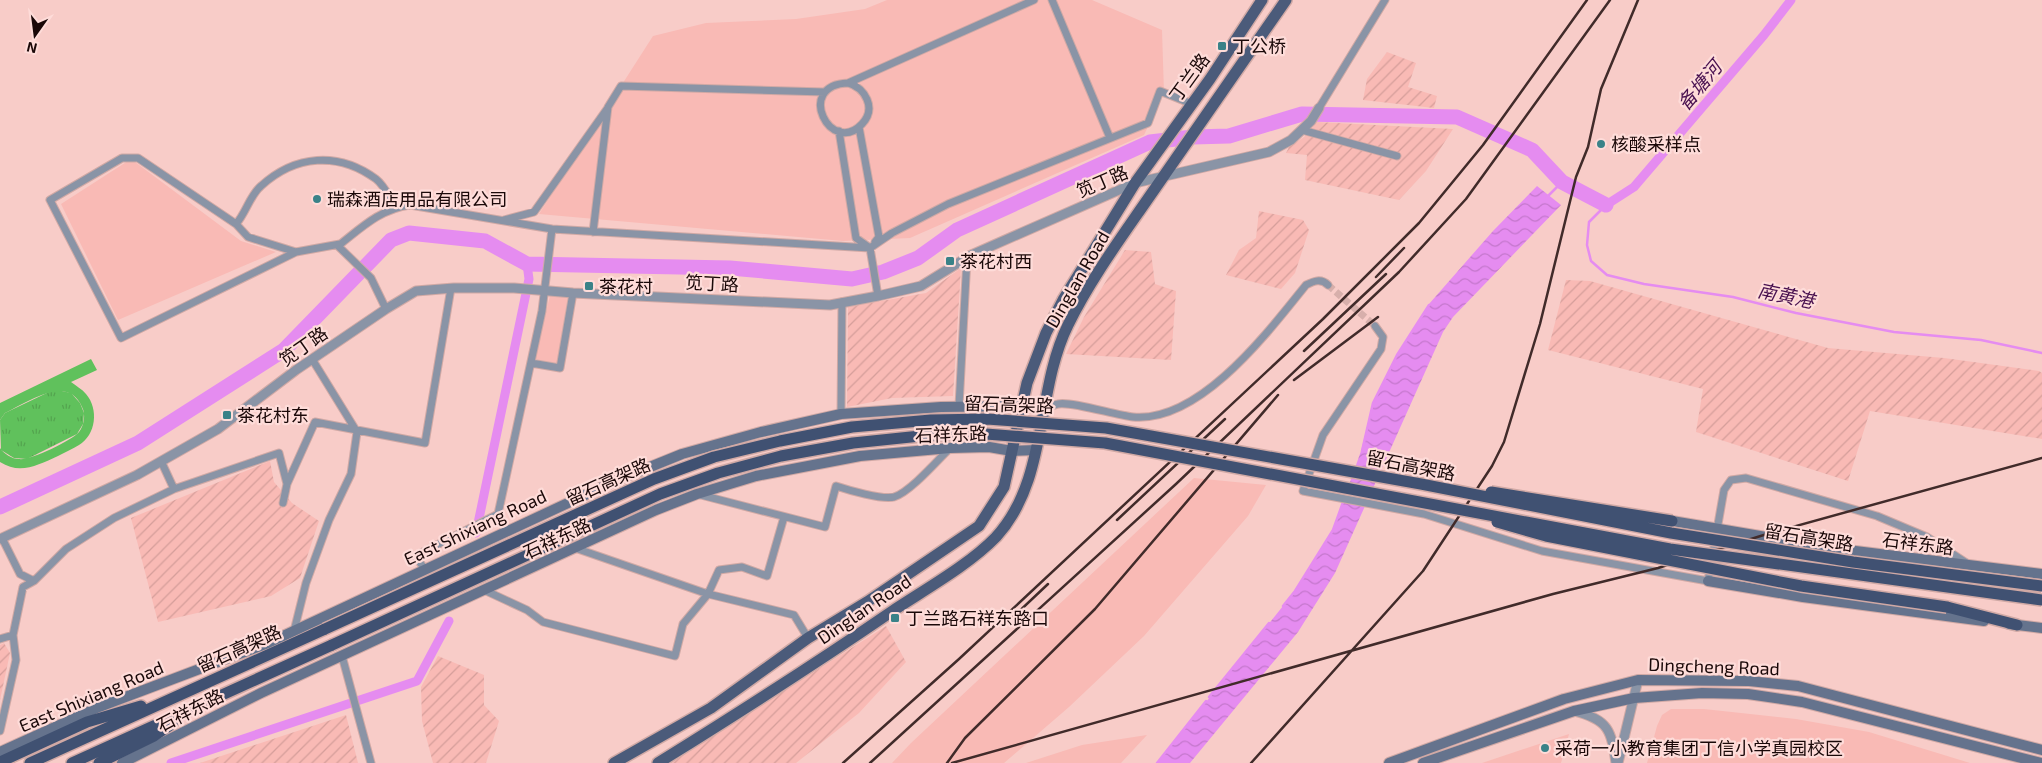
<svg xmlns="http://www.w3.org/2000/svg" width="2042" height="763" font-family="'Exo 2','Noto Sans SC',sans-serif">
  <style>
    .built { fill: #f9bab5 }
    .industrial { fill: url(#industrial-furrows) }
    .grass { fill: url(#grass-tufts) }
    .garden { fill: #60c15c }
    .water { fill: url(#water-waves) }
    .lines { fill: none; stroke-linecap: round; stroke-linejoin: round }
    .stream { stroke: #e58cf0; stroke-width: 2.5 }
    .canal { stroke: #e58cf0; stroke-width: 9 }
    .river { stroke: #e58cf0; stroke-width: 15 }
    .minor-tunnel { stroke: #d7afab; stroke-width: 7; stroke-dasharray: 7 3.5; stroke-linecap: butt }
    .minor-casing { stroke: #d0a9a5; stroke-width: 9 }
    .tertiary-casing { stroke: #d0a9a5; stroke-width: 11 }
    .secondary-casing { stroke: #d0a9a5; stroke-width: 12 }
    .primary-casing { stroke: #d0a9a5; stroke-width: 14 }
    .trunk-casing { stroke: #d0a9a5; stroke-width: 14 }
    .minor { stroke: #8a94a6; stroke-width: 7 }
    .tertiary { stroke: #8a94a6; stroke-width: 9 }
    .secondary { stroke: #65738d; stroke-width: 10 }
    .primary { stroke: #4b5b7a; stroke-width: 11 }
    .trunk { stroke: #405172; stroke-width: 11 }
    .rail { stroke: #412b2a; stroke-width: 2.5 }
    .trunk-bridge-casing { stroke: #d0a9a5; stroke-width: 14; stroke-linecap: butt }
    .trunk-bridge { stroke: #405172; stroke-width: 11 }
    .poi-dot { fill: #3a8288; stroke: #fedcd9; stroke-width: 2 }
    .labels { text-anchor: middle; dominant-baseline: central; stroke-width: 4.5; stroke-linejoin: round; paint-order: stroke }
    .poi-label { font-size: 18px; fill: #1a0808; stroke: #fedcd9; text-anchor: start }
    .street-label { font-size: 18px; fill: #1a0808; stroke: #fedcd9 }
    .water-label { font-size: 19px; font-style: italic; fill: #491150; stroke: #fedcd9 }
  </style>
  <defs>
    <pattern id="industrial-furrows" width="10" height="10" patternUnits="userSpaceOnUse" patternTransform="scale(1.25)"><rect width="10" height="10" fill="#f9bab5"/><path d="M-1 1l2-2M0 10L10 0M9 11l2-2" fill="none" stroke="#d59e9a"/></pattern>
    <pattern id="grass-tufts" width="24" height="20" patternUnits="userSpaceOnUse" patternTransform="scale(1.25)"><rect width="24" height="20" fill="#60c15c"/><path d="M3 7l-1-3M5 7V3M7 7l1-3M15 17l-1-3M17 17v-4M19 17l1-3" fill="none" stroke="#53a44e"/></pattern>
    <pattern id="water-waves" width="16" height="10" patternUnits="userSpaceOnUse" patternTransform="scale(1.25)"><rect width="16" height="10" fill="#e58cf0"/><path d="M0 5q4-4 8 0t8 0" fill="none" stroke="#c477cc"/></pattern>
  </defs>
  <rect width="100%" height="100%" fill="#f8ccc8"/>
  <!-- built -->
  <path class="built" d="M887,0h205l70,30 2,63 -20,42 -234,103 -67,3 -304,-27 114,-178 53,-13 90,-4 69,-10z
    M131,159l110,82 35,11 -158,68 -57,-116z
    M550,295h18l-11,68 -22,-4z
    M1194,478l72,7 -18,31 -104,120 -75,71 -65,56h-112l19,-20z
    M1671,709h33l92,10 73,13 101,31h-323l10,-37 5,-11z
    M1569,734l-8,29h-79z
    M1147,735l-26,28h-95l56,-18z"/>
  <!-- industrial -->
  <path class="industrial" d="M1387,52l29,11 -8,24 29,9 -3,12 -71,-8 4,-21z
    M1317,122l136,7 -27,42 -27,29 -94,-20 2,-25 -21,-2 3,-6 15,-10z
    M1259,211l44,9 6,10 -14,43 -14,16 -55,-14 13,-25 17,-12z
    M1125,250l26,2 4,32 21,7 -5,69 -105,-6 18,-37z
    M961,268l-8,128 -61,2 -45,9 1,-100 78,-14z
    M1566,280l24,1 238,67 116,10 95,13 3,2v66l-172,-28 -22,70 -152,-49 7,-43 -155,-39z
    M270,461l4,21 18,21 27,18 -19,57 -29,18 -113,26 -27,-104z
    M886,626l20,36 -47,51 -63,50h-125z
    M4,643l6,10 -10,47v-55z
    M438,656l46,19v30l15,16 -13,42h-53l-11,-42 -1,-34z
    M346,715l12,48h-158z"/>
  <!-- grass -->
  <path class="grass" d="M57,390l14,3 9,10 4,10 -1,11 -6,10 -50,25 -13,-1 -13,-8 -1,-30 5,-7 46,-22z"/>
  <!-- garden -->
  <path class="garden" d="M91,359l6,11 -26,12c5,4 11,7 15,12 13,15 10,41 -7,51 -6,4 -14,7 -21,11 -20,9 -38,19 -58,6v-14c4,6 12,11 19,11 11,2 52,-18 60,-27 5,-6 7,-18 3,-25 -14,-34 -56,-4 -77,6l-5,7v-17z"/>
  <!-- water -->
  <path class="water" d="M1537,186l24,19 -108,112 -10,15 -108,241 -37,59 -108,131h-33l138,-172 38,-61 28,-79 12,-48 24,-48 32,-51 64,-73z"/>
  <g class="lines">
    <!-- stream -->
    <path class="stream" d="M1547,197l15,-15
      M1606,205l-17,17 -2,23 4,16 16,14 37,9 89,13 63,16 98,19 87,8 61,13
      M1362,451l11,-48 24,-48 32,-50
      M1283,606l12,-15 38,-61 14,-39
      M1209,697l60,-74
      M1157,763l49,-62"/>
    <!-- canal -->
    <path class="canal" d="M1606,205l28,-18 130,-152 27,-35
      M476,533l53,-254 -2,-15
      M171,763l246,-82 32,-60"/>
    <!-- river -->
    <path class="river" d="M0,507l138,-64 146,-93 107,-110 18,-7 76,8 42,23 203,4 122,11 31,-7 35,-14 39,-28 193,-88 43,-5 36,-1 73,-22 155,3 75,33 30,32 44,23"/>
    <!-- minor-tunnel -->
    <path class="minor-tunnel" d="M1328,285l47,41"/>
    <!-- minor casing -->
    <g class="minor-casing">
      <path id="minor" d="M1052,0l58,138
        M848,83c17,5 29,25 14,41 -31,33 -68,-39 -14,-41l186,-83
        M1319,108l66,-108
        M859,127l20,110 -4,5
        M1302,130l95,26
        M839,131l17,107 14,10 8,48
        M504,220l30,-8 73,-103
        M236,224c10,-11 14,-29 25,-38 34,-31 77,-35 115,-7 8,6 14,19 20,28
        M593,232l15,-125 13,-21 204,6
        M296,252l-175,86 -71,-138 72,-42h16l98,66 12,13 48,15 44,-8
        M386,309l-15,-31 -33,-32c23,-18 42,-37 72,-41l142,24 318,19 22,-15 56,-29 200,-81 12,-32 32,13
        M1375,326l8,11 -2,12 -58,86 -20,56 121,23 118,37 166,30 16,-91 7,-10 15,-2 131,38 50,21 41,27
        M531,363l29,5 13,-75
        M959,406l8,-148
        M1043,409c5,-2 10,-4 15,-5 13,-3 57,11 75,13 67,6 135,-85 173,-132 8,-4 15,-7 22,0
        M841,414l1,-112
        M161,461l13,28 105,-36 8,31
        M697,494l128,33 11,-41c12,4 46,14 58,11 16,-5 43,-36 56,-49
        M283,503l4,-19 28,-62 110,21 26,-155
        M2,538l18,36 14,7 32,-32 48,-31 60,-29
        M575,548l133,46 86,21 14,23
        M424,568l-9,-12 83,-42 44,-203 10,-82
        M484,590l43,20 16,12 132,34 8,-32 25,-30 11,-24 23,-3 25,9 17,-59
        M294,631l12,-48 23,-63 22,-46 6,-42 -45,-73
        M0,639l13,-4
        M342,656l29,107
        M0,731l16,-71 -3,-25 10,-48 11,-6"/>
    </g>
    <!-- tertiary casing -->
    <g class="tertiary-casing">
      <path id="tertiary" d="M0,539l137,-64 81,-46 78,-59 90,-61 30,-18 38,-3h60l59,5 257,12 48,-9 43,-10 50,-31 164,-72 134,-31 22,-12 20,-19 8,-13
        M1574,711c35,9 37,19 42,52
        M1618,763l20,-83"/>
    </g>
    <!-- secondary casing -->
    <g class="secondary-casing">
      <path id="secondary" d="M1672,521l159,27 211,26
        M1708,581l95,16 181,24
        M2009,624l33,4
        M0,752l99,-45 169,-64 345,-161 69,-28 79,-22 80,-18 100,-7 79,-1 23,3
        M122,763l139,-70 395,-183 41,-16 59,-18 104,-20 90,-8 39,-1 23,4 24,-1
        M1389,763l175,-64 74,-19 111,1 49,5 244,64
        M1423,763l151,-52 60,-13 68,-5 46,1 54,8 239,61"/>
    </g>
    <!-- primary casing -->
    <g class="primary-casing">
      <path id="primary" d="M614,763l97,-55 97,-70 59,-36 112,-76 25,-39 23,-104 19,-50 17,-33 72,-117 75,-104 52,-79
        M658,763c79,-49 157,-99 233,-151 33,-22 78,-47 105,-75 53,-58 39,-145 72,-212 21,-43 50,-83 77,-122 47,-68 94,-135 141,-203"/>
    </g>
    <!-- trunk casing -->
    <g class="trunk-casing">
      <path id="trunk" d="M1947,607l70,18
        M0,762l87,-40 54,-16
        M30,763l295,-134
        M72,763l260,-118
        M99,763l55,-27 18,-12"/>
    </g>
    <!-- minor -->
    <use href="#minor" class="minor"/>
    <!-- tertiary -->
    <use href="#tertiary" class="tertiary"/>
    <!-- secondary -->
    <use href="#secondary" class="secondary"/>
    <!-- primary -->
    <use href="#primary" class="primary"/>
    <!-- trunk -->
    <use href="#trunk" class="trunk"/>
    <!-- rail -->
    <path class="rail" d="M1376,277l28,-29
      M1304,351l82,-77
      M1294,380l84,-63
      M1117,520l108,-101
      M1013,617l35,-33
      M843,763l116,-104 364,-340 96,-96 64,-78 104,-145
      M870,763l306,-279 223,-212 67,-73 144,-199
      M947,763l18,-25 130,-129 183,-214
      M952,763l601,-169 105,-26 109,-34 275,-76
      M1251,763l172,-192 69,-105 12,-24 36,-118 36,-147 12,-30 13,-58 37,-89"/>
    <!-- trunk-bridge casing -->
    <g class="trunk-bridge-casing">
      <path id="trunk-bridge" d="M1491,492l181,29
        M1497,522l49,14 255,50 146,21
        M325,629l329,-150 60,-22 66,-16 72,-14 79,-7 56,-1 119,9 315,56 250,49 182,29 189,24
        M332,645l328,-151 58,-21 63,-17 72,-13 77,-8 56,-1 119,9 565,106 372,51"/>
    </g>
    <!-- trunk-bridge -->
    <use href="#trunk-bridge" class="trunk-bridge"/>
  </g>
  <!-- markers -->
  <g class="poi-dot">
    <rect x="1217" y="41" width="10" height="10" rx="2.5"/>
    <circle cx="1601" cy="144" r="5"/>
    <circle cx="317" cy="199" r="5"/>
    <rect x="945" y="256" width="10" height="10" rx="2.5"/>
    <rect x="584" y="281" width="10" height="10" rx="2.5"/>
    <rect x="222" y="410" width="10" height="10" rx="2.5"/>
    <rect x="890" y="613" width="10" height="10" rx="2.5"/>
    <circle cx="1545" cy="748" r="5"/>
  </g>
  <g class="labels">
    <!-- poi labels -->
    <g class="poi-label">
      <text x="1232" y="46">丁公桥</text>
      <text x="1611" y="144">核酸采样点</text>
      <text x="327" y="199">瑞森酒店用品有限公司</text>
      <text x="960" y="261">茶花村西</text>
      <text x="599" y="286">茶花村</text>
      <text x="237" y="415">茶花村东</text>
      <text x="905" y="618">丁兰路石祥东路口</text>
      <text x="1555" y="748">采荷一小教育集团丁信小学真园校区</text>
    </g>
    <!-- street labels -->
    <g class="street-label">
      <text transform="translate(1189 77) rotate(-54)">丁兰路</text>
      <text transform="translate(1102 181) rotate(-23)">笕丁路</text>
      <text transform="translate(1077 279) rotate(-60)">Dinglan Road</text>
      <text transform="translate(712 283) rotate(3)">笕丁路</text>
      <text transform="translate(303 346) rotate(-35)">笕丁路</text>
      <text transform="translate(1009 404) rotate(2)">留石高架路</text>
      <text transform="translate(951 434) rotate(-2)">石祥东路</text>
      <text transform="translate(1411 465) rotate(11)">留石高架路</text>
      <text transform="translate(608 481) rotate(-24)">留石高架路</text>
      <text transform="translate(475 527) rotate(-25)">East Shixiang Road</text>
      <text transform="translate(1809 537) rotate(9)">留石高架路</text>
      <text transform="translate(557 538) rotate(-25)">石祥东路</text>
      <text transform="translate(1918 543) rotate(7)">石祥东路</text>
      <text transform="translate(864 609) rotate(-34)">Dinglan Road</text>
      <text transform="translate(239 648) rotate(-24)">留石高架路</text>
      <text transform="translate(1714 666) rotate(2)">Dingcheng Road</text>
      <text transform="translate(91 696) rotate(-23)">East Shixiang Road</text>
      <text transform="translate(190 710) rotate(-27)">石祥东路</text>
    </g>
    <!-- water labels -->
    <g class="water-label">
      <text transform="translate(1699 85) rotate(-50)">备塘河</text>
      <text transform="translate(1786 295) rotate(12)">南黄港</text>
    </g>
  </g>
  <!-- north arrow -->
  <g transform="translate(35 35) rotate(194)" stroke="#fedcd9" stroke-width="4" paint-order="stroke">
  <path d="M0-4L9 19L0 12L-9 19Z" fill="#1a0808"/>
  <text y="-8" font-size="14" font-weight="bold" text-anchor="middle" fill="#1a0808">N</text>
  </g>
</svg>
